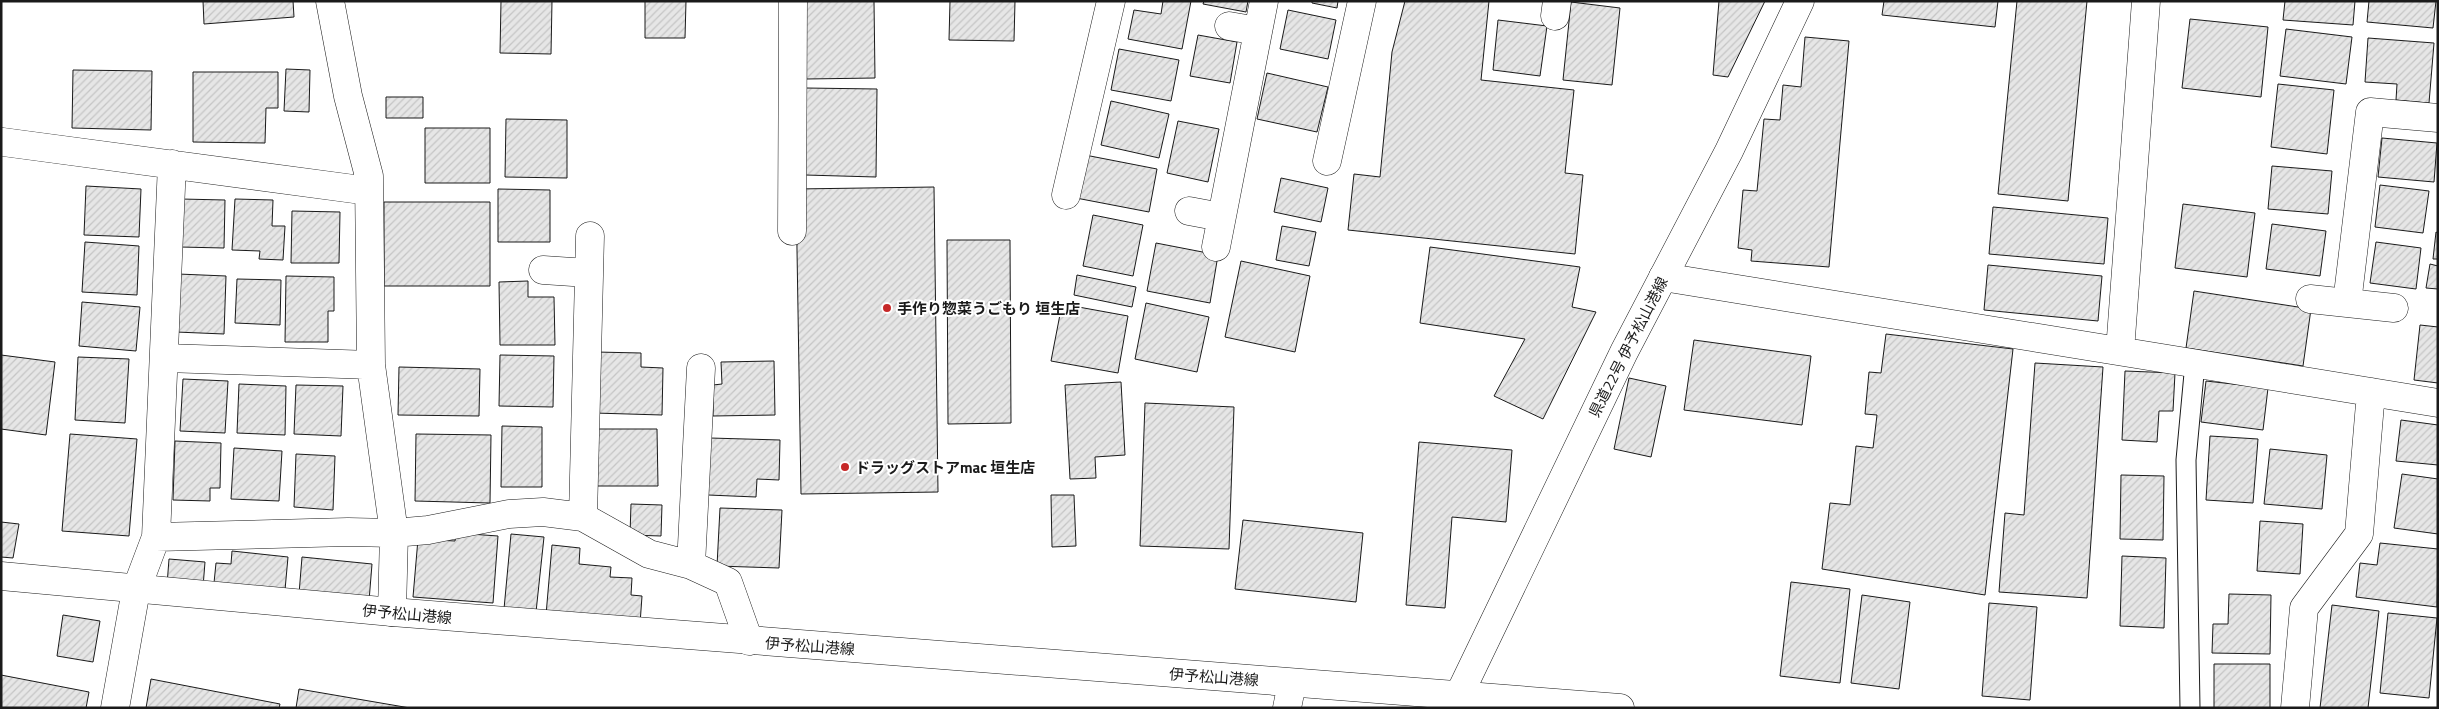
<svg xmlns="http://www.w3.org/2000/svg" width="2439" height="709" font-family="'Titillium Web','Noto Sans JP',sans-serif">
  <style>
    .building { fill: url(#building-hatch); stroke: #1a1a1a }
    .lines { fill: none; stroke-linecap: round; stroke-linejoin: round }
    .service-casing { stroke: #1a1a1a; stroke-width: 21 }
    .minor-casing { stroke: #1a1a1a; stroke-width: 29 }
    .primary-casing { stroke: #1a1a1a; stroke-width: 29 }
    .service { stroke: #fff; stroke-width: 19 }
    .minor { stroke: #fff; stroke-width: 28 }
    .primary { stroke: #fff; stroke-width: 28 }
    .poi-dot { fill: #c62828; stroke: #fff; stroke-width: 2 }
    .labels { text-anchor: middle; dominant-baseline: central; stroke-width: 4; stroke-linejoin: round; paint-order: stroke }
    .poi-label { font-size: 15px; font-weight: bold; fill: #1a1a1a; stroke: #fff; text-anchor: start }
    .street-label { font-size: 15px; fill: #1a1a1a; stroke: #fff }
  </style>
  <defs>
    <pattern id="building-hatch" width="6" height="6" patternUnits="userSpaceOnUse" patternTransform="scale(1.25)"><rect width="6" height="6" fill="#e6e6e6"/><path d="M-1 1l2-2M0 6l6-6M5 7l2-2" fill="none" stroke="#c5c5c5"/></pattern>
  </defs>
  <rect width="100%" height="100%" fill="#fff"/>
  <!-- building -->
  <path class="building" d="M203,1h90l1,16 -90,7z
    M501,1h51l-1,53 -51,-1z
    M645,1h41l-1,37h-40z
    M804,1h70l1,77 -69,1z
    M950,1h65l-1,40 -65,-1z
    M1163,1h28l-9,48 -54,-10 6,-29 27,4z
    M1204,1h44l-2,11 -43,-8z
    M1312,1h26l-1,7 -25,-5z
    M1405,1h84l-8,79 93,10 -9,83 18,2 -8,79 -227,-24 6,-56 26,3 12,-125z
    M1719,1h46l-37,76 -15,-2z
    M1884,1h114l-3,26 -113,-12z
    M2017,1h70l-19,200 -70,-7z
    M2285,1h70l-2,24 -70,-5z
    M2369,1h67l-3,27 -66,-6z
    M1571,2l49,6 -8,77 -49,-5z
    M1288,10l48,10 -8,39 -48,-10z
    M2190,19l78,8 -7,70 -79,-9z
    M1498,20l49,6 -7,50 -47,-6z
    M2286,29l66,8 -6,47 -66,-8z
    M1198,35l39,7 -7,41 -40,-7z
    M1805,37l44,4 -20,226 -78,-6 1,-11 -14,-2 5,-58 14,1 7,-72 16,1 3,-35 18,2z
    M2368,38l66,5 -5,60 -33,-3 1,-16 -32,-2z
    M1119,49l60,11 -8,41 -60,-11z
    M286,69l24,1 -1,42 -25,-1z
    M73,70l79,1 -1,59 -79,-2z
    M193,72h85v36h-12l-1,35 -72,-1z
    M1267,73l61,14 -11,45 -60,-13z
    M2278,84l56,6 -7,64 -56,-7z
    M806,88l71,1 -1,88 -71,-2z
    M386,97h37v21h-37z
    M1111,101l58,13 -10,44 -58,-13z
    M506,119l61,1v58l-62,-1z
    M1178,121l41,8 -11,53 -41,-9z
    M425,128h65v55h-65z
    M2382,138l55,5 -3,39 -56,-5z
    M1085,155l72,14 -8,43 -73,-14z
    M2272,166l60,5 -4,43 -60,-5z
    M1281,178l47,10 -7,34 -47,-10z
    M2380,185l49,6 -6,42 -48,-6z
    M86,186l55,3 -2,48 -55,-2z
    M934,187l4,305 -137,2 -5,-305z
    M498,189l52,1v52h-52z
    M181,199l44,1 -1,48 -44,-1z
    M235,199l38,1 -1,26h13l-2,34 -24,-1 1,-8 -28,-1z
    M384,202h106v84h-106z
    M2183,204l72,9 -8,64 -72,-9z
    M1993,207l115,11 -4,46 -115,-10z
    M292,211l48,1 -1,51h-48z
    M1093,215l50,10 -10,51 -50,-10z
    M2272,224l54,7 -6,45 -54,-7z
    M1282,226l34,6 -7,34 -33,-6z
    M2436,232l2,1v26h-5z
    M947,240h63l1,183 -63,1z
    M85,242l54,4 -2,49 -55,-3z
    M2376,242l45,6 -5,41 -46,-6z
    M1156,243l62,12 -8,48 -63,-12z
    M1430,247l150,20 -8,40 24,5 -53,107 -49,-23 31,-57 -105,-16z
    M1241,261l69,15 -15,76 -70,-15z
    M2430,264l8,2v23l-12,-1z
    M1988,265l114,11 -4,45 -114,-11z
    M178,274l48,2 -2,58 -48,-2z
    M1077,275l59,12 -4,20 -58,-12z
    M286,276l48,1v34h-6v31h-43z
    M237,279l44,1 -1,45 -45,-2z
    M528,281v16h26l1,48h-55l-1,-63z
    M2194,291l117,18 -8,57 -117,-18z
    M82,302l58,5 -4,44 -57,-5z
    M1146,303l63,14 -12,55 -62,-13z
    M1062,304l66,12 -10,57 -67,-12z
    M2420,325l18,2v56l-24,-3z
    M1886,334l127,15 -28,246 -163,-26 8,-66 20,2 6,-59 17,2 4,-33 -12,-1 4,-42 12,1z
    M1694,340l117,16 -9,69 -118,-15z
    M596,352l45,1v14l22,1 -1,47 -68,-2z
    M1,355l54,7 -9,73 -45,-6z
    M500,355l54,1 -1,51 -54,-1z
    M78,357l51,2 -4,64 -50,-3z
    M774,361l1,54 -62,1v-31l9,-1 -1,-22z
    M2035,363l68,4 -16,231 -88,-6 6,-79 19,2z
    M399,367l81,2 -1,47 -81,-1z
    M2125,371l50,2 -2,38h-14l-2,31 -35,-2z
    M1629,378l37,8 -15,71 -37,-8z
    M183,379l45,2 -3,52 -45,-2z
    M2206,381l62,7 -5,42 -62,-8z
    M1121,382l4,73 -30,2 1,21 -26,1 -5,-94z
    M239,384l47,2 -1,49 -48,-2z
    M296,385l47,1 -2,50 -47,-2z
    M1145,403l89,4 -5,142 -89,-3z
    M2401,420l37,5v40l-42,-4z
    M502,426l40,1v60h-41z
    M592,429h65l1,57h-66z
    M70,434l67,5 -8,97 -67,-5z
    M416,434l75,1 -1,68 -75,-2z
    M2210,436l48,3 -5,64 -47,-3z
    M710,438l70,2 -1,40 -22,-1 -1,18 -48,-2z
    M175,441l46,2 -1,45h-10v13l-37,-1z
    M1419,442l93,8 -6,72 -54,-5 -7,91 -39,-3z
    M234,448l48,3 -3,50 -48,-2z
    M2270,449l57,6 -5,54 -58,-5z
    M296,454l39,2 -2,54 -39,-3z
    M2402,474l36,5v55l-44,-6z
    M2121,475l43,1 -1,64 -43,-1z
    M1051,495h23l2,51 -24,1z
    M631,504l31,1 -1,31 -31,-1z
    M720,508l62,2 -3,58 -62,-2z
    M1243,520l120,13 -7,69 -121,-13z
    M2260,521l43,3 -3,50 -43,-3z
    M1,522l18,2 -6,34 -12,-1z
    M456,533l42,3 -5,67 -80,-6 5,-58 37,2z
    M511,534l33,3 -8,75 -32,-3z
    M2380,543l58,6 -1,58 -81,-10 4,-34 17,2z
    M552,545l28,3 -1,16 32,3 -1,10 22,1 -1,17 11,1 -2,28 -94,-9z
    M232,551l56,6 -3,33 -71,-7 2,-20 15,1z
    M2122,556l44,2 -2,70 -44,-2z
    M302,557l70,7 -3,37 -70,-7z
    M169,559l36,3 -2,25 -36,-2z
    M1791,582l59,7 -10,94 -60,-7z
    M2229,594l42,1 -1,59 -58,-1 1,-29h15z
    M1862,595l48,7 -11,87 -48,-6z
    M1989,603l48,4 -7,93 -48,-4z
    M2332,605l47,6 -11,97h-48z
    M2388,613l49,5 -8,80 -49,-5z
    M63,615l37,6 -7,41 -36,-6z
    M2214,664h56v44h-56z
    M1,675l88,17 -3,16h-85z
    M151,679l129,25 -1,4h-133z
    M299,689l111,19h-114z"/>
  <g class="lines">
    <!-- service casing -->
    <g class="service-casing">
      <path id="service" d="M2190,708l-4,-248 9,-97"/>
    </g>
    <!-- minor casing -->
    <g class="minor-casing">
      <path id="minor" d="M330,1l18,95 21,80 2,189 23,168 -2,79
        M1555,16l2,-15
        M1229,26l29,5
        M3,142l366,49
        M1327,161l35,-160
        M1066,195l45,-194
        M1189,211l32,6
        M792,231l1,-230
        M590,236l-7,281 66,37 42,11 37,17 21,59
        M1216,247l48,-246
        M543,270l45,3
        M1663,277l775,126
        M2310,299l84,9
        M2347,303l23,-191 68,6
        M2120,351l26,-350
        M165,358l206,7
        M156,537l192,-5 46,1 34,-3 81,-16 34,-2 40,5
        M691,565l10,-197
        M115,708l21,-118 20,-53 16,-373
        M1287,708l5,-25
        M2295,708l9,-100 55,-74 12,-142"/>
    </g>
    <!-- primary casing -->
    <g class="primary-casing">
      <path id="primary" d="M1,576l391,36 1228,96
        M1459,695l165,-343 105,-201 71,-150"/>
    </g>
    <!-- service -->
    <use href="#service" class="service"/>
    <!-- minor -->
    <use href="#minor" class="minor"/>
    <!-- primary -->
    <use href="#primary" class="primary"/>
  </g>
  <!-- markers -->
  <g class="poi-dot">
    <circle cx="887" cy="308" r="5"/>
    <circle cx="845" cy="467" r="5"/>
  </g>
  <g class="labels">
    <!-- poi labels -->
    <g class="poi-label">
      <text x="897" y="308">手作り惣菜うごもり 垣生店</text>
      <text x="855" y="467">ドラッグストアmac 垣生店</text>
    </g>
    <!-- street labels -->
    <g class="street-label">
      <text transform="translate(1628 347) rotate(-63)">県道22号 伊予松山港線</text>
      <text transform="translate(407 614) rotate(5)">伊予松山港線</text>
      <text transform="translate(810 646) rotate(4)">伊予松山港線</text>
      <text transform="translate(1214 677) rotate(4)">伊予松山港線</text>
    </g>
  </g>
  <!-- border -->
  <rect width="2439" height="709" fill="none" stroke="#1a1a1a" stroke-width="5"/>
</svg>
